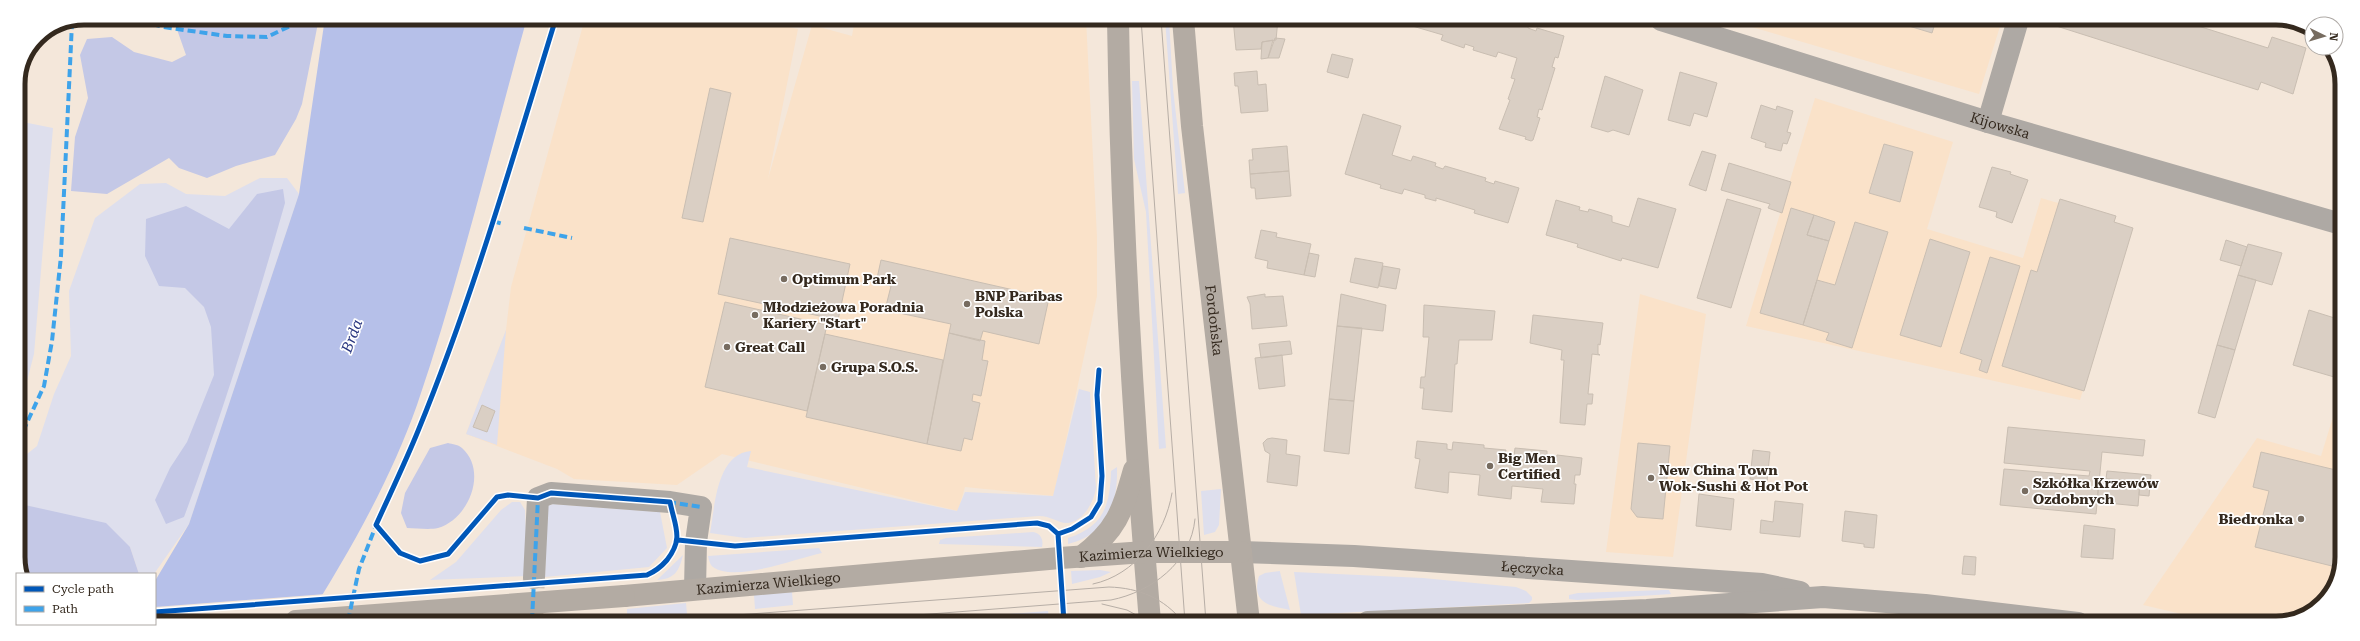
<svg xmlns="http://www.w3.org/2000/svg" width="2360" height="641" font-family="'Roboto Serif',serif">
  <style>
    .built { fill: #fae2c9 }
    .green { fill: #dedfed }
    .forest { fill: #c4c8e6 }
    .water { fill: #b6c0e9 }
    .pier { fill: #f4e7da }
    .building { fill: #dacfc4; stroke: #c9beb2 }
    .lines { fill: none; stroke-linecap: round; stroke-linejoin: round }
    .minor-tunnel { stroke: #cec1b4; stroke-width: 22; stroke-dasharray: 22 11; stroke-linecap: butt }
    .minor { stroke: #aea9a4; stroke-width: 22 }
    .major { stroke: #b3aba3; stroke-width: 22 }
    .tram { stroke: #b7aea6; stroke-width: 1 }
    .major-bridge { stroke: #b3aba3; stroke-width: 22 }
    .quiet { stroke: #3ea3ea; stroke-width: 4; stroke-dasharray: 8 4; stroke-linecap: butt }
    .cycleway-casing { stroke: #fff; stroke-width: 8 }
    .cycleway { stroke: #0057b8; stroke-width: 5 }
    .poi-dot { fill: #776c60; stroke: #fff; stroke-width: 1.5 }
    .labels { text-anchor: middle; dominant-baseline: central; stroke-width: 3.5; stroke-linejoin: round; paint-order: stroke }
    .street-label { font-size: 14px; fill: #34291e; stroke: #fff }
    .poi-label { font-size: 14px; font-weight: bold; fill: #34291e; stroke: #fff; text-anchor: start }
    .water-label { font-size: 15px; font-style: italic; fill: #28357f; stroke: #fff }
    .rim { fill: none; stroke: #34291e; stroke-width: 5 }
  </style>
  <rect width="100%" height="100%" fill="#f4e7da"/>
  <!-- built -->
  <path class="built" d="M585,18l172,1 41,10 -30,150 44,-154 40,11 3,-17h231l11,218v59l-43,200 -89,-9 -7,24 -236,-57 -45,31 -103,-6 -17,-10 -91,-35 40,-104 5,-43z
    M1728,20h274l-23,74z
    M1815,98l138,44 -26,87 96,29 18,-60 17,5 2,-4 56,17 -2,6 19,6 -53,172 -334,-74z
    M1640,294l66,20 -33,243 -67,-5z
    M2333,417l7,2v155l-24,35 -40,14h-56l-77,-18 114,-167 64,18z"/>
  <!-- green -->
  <path class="green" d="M1165,19h4l4,70 12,104 -7,1z
    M1132,81h7l27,367 -7,1 -13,-237 -12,-53z
    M18,121l35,7 -19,226 -8,31 -8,-2z
    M260,178h27l12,16 -110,330 -35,50h-15l-9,-27 -74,-34 -31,-8 -7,-16v-23l4,-8 15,-12 17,-52 17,-38 -2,-65 26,-73 45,-34 26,-1 20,11 39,2z
    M506,330l-9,115 -31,-11z
    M1079,389l11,3 6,96c-2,14 -13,35 -30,35 -7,0 -16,-7 -27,-7l-294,22 -35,-5c5,-26 6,-79 41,-82l-4,16 210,44 8,-19 88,4z
    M1117,467c1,37 -9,67 -49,77v-6c35,-11 42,-32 43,-67z
    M1221,489l-2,36 -4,7 -11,3 -3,-44z
    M512,502h8l5,8 3,66 -98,4 26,-18 45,-52z
    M553,504l107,8 7,36 -18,19 -104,10 2,-71z
    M1033,532c7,1 11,7 9,15l-103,-3 1,-4 6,-2z
    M819,548l3,5c-25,5 -87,30 -109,14 -3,-2 -4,-7 -5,-11z
    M683,555c-4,16 -8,24 -26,25z
    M1100,570l11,2 -11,5 -28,7 -1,-13z
    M1280,571v1l10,38c-21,-4 -39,-7 -31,-34l6,-3z
    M1294,572l129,6 93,9 10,4 6,6v3l-3,3 -228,12z
    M1664,590h5l2,4 -94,6 -8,-1v-4l9,-2z
    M792,592l1,13 -38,4 -1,-14z
    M686,603l1,11 -60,4v-9z
    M1048,611l1,9 -143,2z"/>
  <!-- forest -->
  <path class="forest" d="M173,18h146l-17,86 -6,15 -21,36 -39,11 -29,12 -28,-10 -10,-10 -62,36 -36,-3 4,-54 13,-39 -8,-43 7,-16 25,-2 22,15 38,10 14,-7z
    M283,189l2,14c-30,105 -62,210 -101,314l-18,7 -11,-24 15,-32 17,-26 27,-67 -3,-48 -7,-20 -19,-19 -26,-2 -14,-30 1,-37 40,-13 43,23 28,-35z
    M448,443c4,1 11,2 14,5 26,23 7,71 -24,80 -9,2 -22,0 -31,0l-6,-15 4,-20 25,-45z
    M18,489l7,16 81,18 24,24 9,27h-116l-5,-13z"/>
  <!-- water -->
  <path class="water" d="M325,18h202c-36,129 -67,261 -110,387 -27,76 -68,148 -111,216h-151v-40l34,-57 110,-330z"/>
  <!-- pier -->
  <path class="pier" d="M326,594l-18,27h-153v-14z"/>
  <!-- building -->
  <path class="building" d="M1233,19h45l-2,21 -14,2 -1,7 -25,1z
    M1509,19l19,6v3l8,3 1,-3 27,8 -6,22 -3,-1 -3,10 3,1 -13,42 -3,-1 -2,8 3,1 -7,22 -2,1 -6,-2 1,-2 -27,-8 11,-29 -2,-1 7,-20 -4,-1 6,-20 -19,-6 -2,5 -23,-7 1,-3 -9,-3 -1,4 -23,-8 2,-5 -51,-15z
    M1889,20h47l-4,13z
    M2051,20h128l89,28 4,-11 34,11 -13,46 -32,-12 -3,8 -208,-66z
    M1275,38l10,1 -6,19h-11z
    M1273,40l-5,18 -7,1 1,-17z
    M1332,54l21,5 -5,19 -21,-6z
    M1257,71l1,14 8,-1 2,27 -27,2 -3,-27h-3l-1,-13z
    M1680,72l37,11 -10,34 -13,-4 -4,13 -22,-6z
    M1605,76l38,14 -14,45 -16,-5 -5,2 -17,-5z
    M710,88l21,5 -28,129 -21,-4z
    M1761,105l15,5 1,-4 16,5 -6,21 4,1 -4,11 -4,-1 -2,8 -16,-4 1,-4 -15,-5z
    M1363,114l38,12 -9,29 19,6 2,-5 23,7 -1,3 8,3 2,-3 41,12 -1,3 9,3 1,-3 24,7 -11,35 -34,-10 1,-3 -39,-12v3l-11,-3v-3l-21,-6 -2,5 -22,-6 1,-3 -36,-11z
    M1884,144l29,8 -13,50 -31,-9z
    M1287,146l2,25 -39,3 -1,-14h4l-1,-11z
    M1702,151l14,4 -10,36 -17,-6z
    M1729,163l62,19 -9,31 -14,-5 2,-4 -49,-14z
    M1992,167l19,5 -1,2 18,6 -16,43 -16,-6 1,-5 -18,-5z
    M1289,171l2,25 -35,3 -1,-11h-4l-1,-14z
    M1638,198l38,11 -18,59 -36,-10 -1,3 -44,-14 1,-3 -32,-9 10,-35 24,7 -1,3 9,2 1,-3 23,7v6l17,5z
    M1727,199l34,10 -30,99 -34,-10z
    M2060,199l56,17 -2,6 19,6 -49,163 -82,-25 29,-96 6,2z
    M1791,208l23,7 -7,20 22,6 -26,84 -43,-12z
    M1814,215l21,7 -6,19 -22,-6z
    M1855,222l33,10 -36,116 -26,-8 3,-7 -26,-8 14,-45 18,5z
    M1261,230l16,3 -1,4 35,7 -7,31 -37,-7 1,-7 -13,-3z
    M730,238l120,26 -12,56 -120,-26z
    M1930,239l40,13 -29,95 -41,-12z
    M2226,240l21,7 -6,19 -21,-6z
    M2248,244l34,9 -10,32 -34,-10z
    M1309,253l10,2 -4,22 -11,-2z
    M1990,257l30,9 -33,107 -8,-3 3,-10 -22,-7z
    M1355,258l28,5 -5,25 -28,-6z
    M881,260l168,38 -10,46 -56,-13 -3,10 -31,-8 2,-9 -66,-14 6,-24 -15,-3z
    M1383,266l17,3 -4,20 -17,-3z
    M2238,275l18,5 -21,70 -18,-5z
    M1265,294v3l18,-1 4,30 -35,3 -2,-25 -3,-7z
    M1341,294l45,11 -3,26 -46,-5z
    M725,302l102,23 -20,86 -102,-24z
    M1424,305l71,6 -3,29h-33l-2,24h-2l-3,48 -30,-3 2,-21h-4l1,-11h4l4,-40h-6z
    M2309,310l32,10v59l-48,-14z
    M1533,315l70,8 -3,22 -2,-1v10l2,1 -8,-1 -4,40h5l-1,10h-5l-2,21 -25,-2 4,-63h-3l1,-10 -32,-7z
    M1337,326l25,2 -8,73 -25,-2z
    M949,333l36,8 -3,19 6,1 -7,35 -8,-2 -1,7 8,2 -8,37 -8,-2 -3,13 -34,-7z
    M825,334l118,26 -16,84 -121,-27z
    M1290,341l2,13 -31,4 -2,-14z
    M2217,345l18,5 -20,68 -17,-5z
    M1282,355l3,31 -26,3 -4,-31z
    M1329,399l25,2 -5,53 -25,-3z
    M482,405l13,6 -8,21 -14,-5z
    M2008,427l137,13 -2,16 -41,-4 -6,62 -96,-9 4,-36 85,7 1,-5 -86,-8z
    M1272,438l15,2 -1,14 14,2 -3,30 -30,-4 3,-28 -5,-3 -2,-8 4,-4z
    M1417,441l30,3v5l5,1 1,-8 31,3v3l22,2 -1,5 9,1 1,-8 32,3v9l9,1 1,-6 25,3 -2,17h-5l-1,9h2l-2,20 -33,-2 2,-13 -31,-3 -1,13 -33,-4 2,-20 -31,-3 -1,21 -33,-5 5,-29 -5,-1z
    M1638,443l32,3 -7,73 -26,-2 -6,-8z
    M1753,450l17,2 -3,29 -17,-2z
    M2261,452l79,19v97l-85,-21 14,-56 -16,-4z
    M2107,471l44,4 -2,21 -10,-1 1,-13 -34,-3z
    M2099,478l41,4 -2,24 -41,-4z
    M1699,494l35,5 -3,31 -35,-4z
    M1775,501l28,3 -3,33 -40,-4 1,-13 12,2z
    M1845,511l32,4 -3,33 -10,-1v-3l-22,-3z
    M2084,525l31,4 -2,30 -32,-2z
    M1964,556l12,1 -1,18 -13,-1z"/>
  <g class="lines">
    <!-- minor-tunnel -->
    <path class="minor-tunnel" d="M532,621l2,-43"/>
    <!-- minor -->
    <g class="minor">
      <path id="s1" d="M1661,20l327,102 353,102"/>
      <path d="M1988,122l30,-102"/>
      <path id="s2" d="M1241,552l113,4 408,28 38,8"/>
      <path d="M534,578l4,-80 13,-5 119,9 31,5 -5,35 -1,47"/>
      <path d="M1368,622l279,-12 176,-13 102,8 153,18"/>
    </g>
    <!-- major -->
    <g class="major">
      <path d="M1118,19c3,201 15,402 32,603"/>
      <path id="s3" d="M1183,19l9,107 57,496"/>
      <path d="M1081,557c36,-27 41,-45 53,-87"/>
      <path id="s4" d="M624,596l436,-38 85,-6h96"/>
    </g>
    <!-- tram -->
    <path class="tram" d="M1141,19l44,603
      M1161,19l45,603
      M1093,584c42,-9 72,-49 79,-91
      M1102,604l25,6 22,12
      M657,621l452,-34c30,1 55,11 74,35
      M827,622l284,-22c40,-8 80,-37 84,-81"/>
    <!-- major-bridge -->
    <path class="major-bridge" d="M296,621l328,-25"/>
    <!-- quiet -->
    <path class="quiet" d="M129,18l34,9 64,9 40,1 40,-19
      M493,221l10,3
      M524,228l48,10
      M18,442l26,-56 8,-45 9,-85 11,-233
      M668,502l33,5
      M348,621l11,-52 18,-46
      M532,621l6,-123 3,-1"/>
    <!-- cycleway casing -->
    <g class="cycleway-casing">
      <path id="cycleway" d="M1058,534l14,-5 19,-12 9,-15 2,-26 -5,-81 2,-25
        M678,540l57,6 302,-23 12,3 9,8 6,88
        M155,612l492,-37c9,-4 14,-8 20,-15 17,-22 8,-33 3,-58l-119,-9 -13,5 -30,-3 -11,2 -49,57 -28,7 -20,-8 -24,-28c14,-31 29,-62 42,-94 55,-134 95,-274 138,-413"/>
    </g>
    <!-- cycleway -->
    <use href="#cycleway" class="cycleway"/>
  </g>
  <!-- markers -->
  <g class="poi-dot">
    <circle cx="784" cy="279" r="4"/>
    <circle cx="967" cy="304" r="4"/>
    <circle cx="755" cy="315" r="4"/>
    <circle cx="727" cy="347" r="4"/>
    <circle cx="823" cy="367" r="4"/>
    <circle cx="1490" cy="466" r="4"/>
    <circle cx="1651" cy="478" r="4"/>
    <circle cx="2025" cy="491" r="4"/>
    <circle cx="2301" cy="519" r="4"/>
  </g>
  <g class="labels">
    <!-- street labels -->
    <g class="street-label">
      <text stroke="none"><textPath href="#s1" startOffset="355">Kijowska</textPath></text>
      <text stroke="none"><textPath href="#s3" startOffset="303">Fordońska</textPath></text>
      <text stroke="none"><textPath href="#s4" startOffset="529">Kazimierza Wielkiego</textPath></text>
      <text stroke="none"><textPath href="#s2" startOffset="292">Łęczycka</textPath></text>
      <text stroke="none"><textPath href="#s4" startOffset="145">Kazimierza Wielkiego</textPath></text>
    </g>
    <!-- poi labels -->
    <g class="poi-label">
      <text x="792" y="279">Optimum Park</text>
      <text x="975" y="296">BNP Paribas<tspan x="975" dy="16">Polska</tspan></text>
      <text x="763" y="307">Młodzieżowa Poradnia<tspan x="763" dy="16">Kariery "Start"</tspan></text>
      <text x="735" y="347">Great Call</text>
      <text x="831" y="367">Grupa S.O.S.</text>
      <text x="1498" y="458">Big Men<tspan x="1498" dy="16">Certified</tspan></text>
      <text x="1659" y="470">New China Town<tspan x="1659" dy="16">Wok-Sushi &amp; Hot Pot</tspan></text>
      <text x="2033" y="483">Szkółka Krzewów<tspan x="2033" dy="16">Ozdobnych</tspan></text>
      <text x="2293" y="519" text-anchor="end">Biedronka</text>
    </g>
    <!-- water labels -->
    <g class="water-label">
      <text transform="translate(352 336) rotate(-70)">Brda</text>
    </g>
  </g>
  <!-- crop -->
  <path d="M0 0H2360V641H0ZM84 25H2276A59 59 0 0 1 2335 84V557A59 59 0 0 1 2276 616H84A59 59 0 0 1 25 557V84A59 59 0 0 1 84 25Z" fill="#fff" fill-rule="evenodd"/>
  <path class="rim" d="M84 25H2276A59 59 0 0 1 2335 84V557A59 59 0 0 1 2276 616H84A59 59 0 0 1 25 557V84A59 59 0 0 1 84 25Z"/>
  <!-- legend -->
  <rect x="16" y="573" width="140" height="52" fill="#ffffff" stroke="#aea9a5"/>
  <rect x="24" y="586" width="20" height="6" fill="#0057b8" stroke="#aea9a5"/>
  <text x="52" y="593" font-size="12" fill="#34291e">Cycle path</text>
  <rect x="24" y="606" width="20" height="6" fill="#3ea3ea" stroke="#aea9a5"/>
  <text x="52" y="613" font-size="12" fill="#34291e">Path</text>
  <!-- north arrow -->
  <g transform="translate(2324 36) rotate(95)"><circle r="19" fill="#ffffff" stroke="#aea9a5"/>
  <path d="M0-3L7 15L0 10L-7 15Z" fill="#776c60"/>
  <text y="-6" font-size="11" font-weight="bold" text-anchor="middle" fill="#34291e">N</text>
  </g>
</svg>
